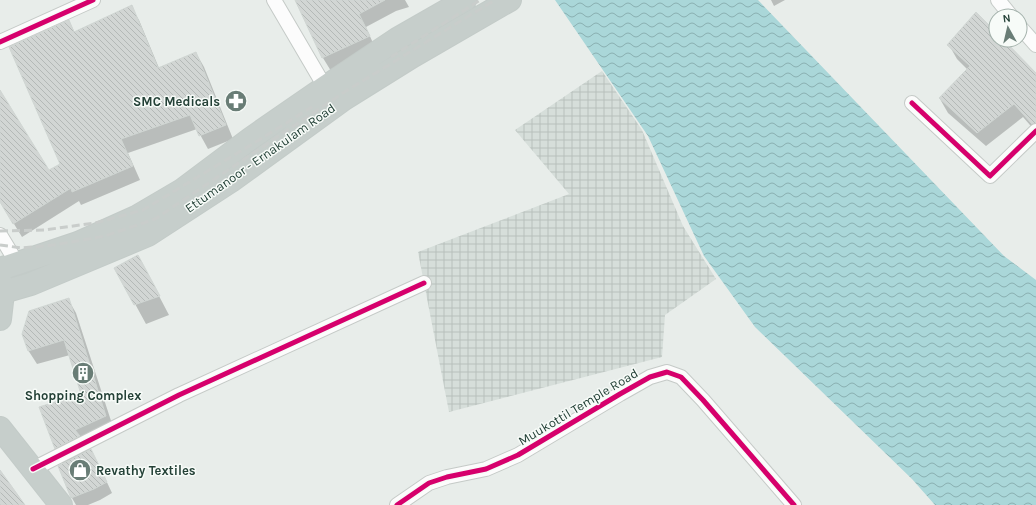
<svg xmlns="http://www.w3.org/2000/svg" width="1036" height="505" font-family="Karla,sans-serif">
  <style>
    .industrial { fill: url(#industrial-grid) }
    .water { fill: url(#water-waves) }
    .shadow { fill: #0003 }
    .building { fill: url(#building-back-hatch); stroke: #d0d6d3 }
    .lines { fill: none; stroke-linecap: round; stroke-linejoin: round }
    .minor-casing { stroke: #c5cac7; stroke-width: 16 }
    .trunk-casing { stroke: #c3cbc8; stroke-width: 24 }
    .minor { stroke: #fcfcfc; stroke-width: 14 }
    .trunk { stroke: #c6cecb; stroke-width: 22 }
    .rail { stroke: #c9cdcb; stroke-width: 3; stroke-dasharray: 8 4; stroke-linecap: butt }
    .cycleway-casing { stroke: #f7fbf8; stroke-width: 8 }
    .cycleway { stroke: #d6006c; stroke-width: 5 }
    .labels { text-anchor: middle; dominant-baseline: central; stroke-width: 3; stroke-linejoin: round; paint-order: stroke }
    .poi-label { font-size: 13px; font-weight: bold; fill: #244137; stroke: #f7fbf8; text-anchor: end }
    .street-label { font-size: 13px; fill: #244137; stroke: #f7fbf8 }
  </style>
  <defs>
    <pattern id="industrial-grid" width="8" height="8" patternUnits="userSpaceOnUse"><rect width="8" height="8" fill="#d6deda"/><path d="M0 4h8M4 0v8" fill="none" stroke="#b8c0bc"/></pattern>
    <pattern id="water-waves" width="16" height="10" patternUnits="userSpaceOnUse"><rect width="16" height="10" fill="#aad7d9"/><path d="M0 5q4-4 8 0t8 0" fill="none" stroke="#8ab0b1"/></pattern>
    <pattern id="building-back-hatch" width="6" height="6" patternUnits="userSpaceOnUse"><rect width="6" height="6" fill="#d2d6d4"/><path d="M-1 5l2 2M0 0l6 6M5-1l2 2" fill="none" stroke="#b4b9b7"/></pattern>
  </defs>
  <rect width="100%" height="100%" fill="#e8edea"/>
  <!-- industrial -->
  <path class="industrial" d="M602,71l40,59 41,96 33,53 -51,36 -3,42 -213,55 -31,-160 151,-58 -54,-64z"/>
  <!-- water -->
  <path class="water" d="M555,0h203l246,256 32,24v225h-101l-23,-26 -157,-152 -51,-71 -56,-120z"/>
  <!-- shadow -->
  <path class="shadow" d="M296,0h109l4,7 -13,4 -30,16 10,23 -45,21 -8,-13z
    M771,0h14l-11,6z
    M131,7l8,13 20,48 37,-15 8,14 29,72 -25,10 -11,-20 -69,24 12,27 -59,25 -2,-4 -57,36 -22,-36v-99l49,69 12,-7 8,-143 6,12z
    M996,34v6h6l34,34v58l-13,-15 -37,29 -38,-33 -8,-14 28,-29 -11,-11 -8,-14z
    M116,269l32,6 21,40 -23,9z
    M68,299l8,14 38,117 -30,13 4,9 9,9 15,32 -12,7 -12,5h-12l-4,-7 -13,-32 5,-2 -9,-16 27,-53 -12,-40 -33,9 -9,-14z"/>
  <!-- building -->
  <path class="building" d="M295,0h90l-26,14 11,22 -48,22z
    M132,5l26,63 38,-16 30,73 -27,11 -9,-21 -69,24 12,27 -61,26 -1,-4 -58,36 -13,-22v-112l49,80 11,-6 -51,-117 60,-27 5,12z
    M976,12l20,20v8h8l32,33v50l-4,1 -18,-20 -37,29 -38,-35 31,-32 -23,-21z
    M138,255l22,41 -26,9 -20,-37z
    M69,298l37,118 -31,14 5,6 -25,13 -16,-42 42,-13 -17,-54 -36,11 -6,-17 7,-23z
    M91,449l16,33 -13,7 -23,9 -13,-32z
    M0,470l25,35h-25z"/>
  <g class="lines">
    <!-- minor casing -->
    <g class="minor-casing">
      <path id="minor" d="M274,0l51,87
        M998,0l13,16
        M1020,27l16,18
        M0,42l93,-42
        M912,103l78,73 46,-45
        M0,235l17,28
        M33,469l146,-74 245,-112
        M397,505l32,-22 18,-6 39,-8 32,-14 102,-61 30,-17 17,-5 14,5 22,23 91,105"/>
    </g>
    <!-- trunk casing -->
    <g class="trunk-casing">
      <path id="trunk" d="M0,269l78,-26 58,-26 46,-27 68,-51 75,-52 72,-48 68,-39
        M0,280l3,13 -3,26
        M0,293l31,-9 117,-49 83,-54 113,-82 69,-43 97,-56
        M0,428l61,77"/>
    </g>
    <!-- minor -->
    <use href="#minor" class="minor"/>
    <!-- trunk -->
    <use href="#trunk" class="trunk"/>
    <!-- rail -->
    <path class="rail" d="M391,57l89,-57
      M0,231l44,-1 51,-7 48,-13 111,-67 58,-36
      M0,245l22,3 32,-3 51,-9 50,-17 191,-128 149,-91"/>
    <!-- cycleway casing -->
    <g class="cycleway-casing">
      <path id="cycleway" d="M0,42l93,-42
        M912,103l78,73 46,-45
        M33,469l146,-74 245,-112
        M397,505l32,-22 18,-6 39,-8 32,-14 102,-61 30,-17 17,-5 14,5 22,23 91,105"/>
    </g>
    <!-- cycleway -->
    <use href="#cycleway" class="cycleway"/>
  </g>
  <!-- icons -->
  <defs>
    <g id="pharmacy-disc" transform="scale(1.15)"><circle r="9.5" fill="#697d76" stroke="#f7fbf8"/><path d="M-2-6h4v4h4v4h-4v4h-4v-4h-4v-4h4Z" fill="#fff"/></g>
    <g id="building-disc" transform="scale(1.15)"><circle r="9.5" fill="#697d76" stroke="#f7fbf8"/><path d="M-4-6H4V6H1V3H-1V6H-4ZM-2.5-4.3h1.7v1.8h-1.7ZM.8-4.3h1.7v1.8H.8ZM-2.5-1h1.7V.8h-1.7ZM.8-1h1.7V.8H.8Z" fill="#fff"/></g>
    <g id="shop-disc" transform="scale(1.15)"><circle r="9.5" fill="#697d76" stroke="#f7fbf8"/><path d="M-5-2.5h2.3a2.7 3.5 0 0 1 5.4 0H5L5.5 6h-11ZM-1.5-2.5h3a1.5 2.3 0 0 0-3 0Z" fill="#fff"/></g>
  </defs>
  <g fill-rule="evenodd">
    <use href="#pharmacy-disc" x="236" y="101"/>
    <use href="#building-disc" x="83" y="373"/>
    <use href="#shop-disc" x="80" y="470"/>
  </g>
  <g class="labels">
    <!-- poi labels -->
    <g class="poi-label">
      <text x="220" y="101">SMC Medicals</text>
      <text x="83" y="395" text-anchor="middle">Shopping Complex</text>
      <text x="96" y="470" text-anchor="start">Revathy Textiles</text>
    </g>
    <!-- street labels -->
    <g class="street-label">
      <text transform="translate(260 158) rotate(-35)">Ettumanoor - Ernakulam Road</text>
      <text transform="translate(578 407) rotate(-31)">Muukottil Temple Road</text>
    </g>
  </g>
  <!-- north arrow -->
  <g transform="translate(1008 28) rotate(352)"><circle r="19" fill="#f7fbf8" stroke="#a3b1ab"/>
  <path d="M0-3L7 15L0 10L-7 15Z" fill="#697d76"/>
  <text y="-6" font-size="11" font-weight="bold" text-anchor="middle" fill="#244137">N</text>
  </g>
</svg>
